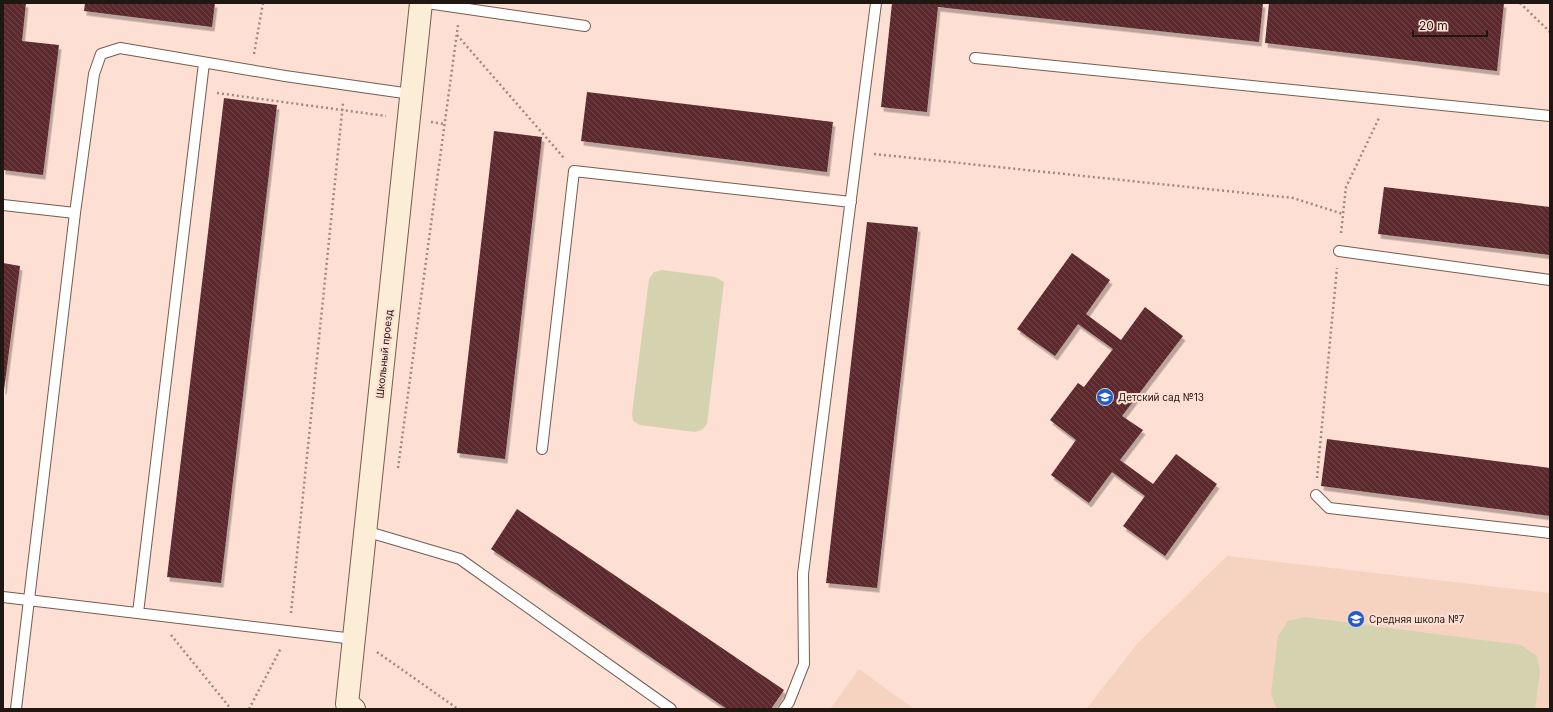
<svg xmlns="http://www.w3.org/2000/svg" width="1553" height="712" font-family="Inter,sans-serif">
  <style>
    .built { fill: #f6d2c1 }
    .park { fill: #d4d2af }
    .building { fill: url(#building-back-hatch); filter: url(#shadow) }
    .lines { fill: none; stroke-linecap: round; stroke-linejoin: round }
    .lane-casing { stroke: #755c50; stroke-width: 12 }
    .secondary-casing { stroke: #755c50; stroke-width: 24 }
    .path { stroke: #9e8980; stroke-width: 2.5; stroke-dasharray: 2 3; stroke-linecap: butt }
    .lane { stroke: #fff; stroke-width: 10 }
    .secondary { stroke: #fcedd6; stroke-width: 22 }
    .labels { text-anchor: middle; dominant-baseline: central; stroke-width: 4; stroke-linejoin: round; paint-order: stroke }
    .street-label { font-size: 10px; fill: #211712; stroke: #fde0d3 }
    .poi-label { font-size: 10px; fill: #211712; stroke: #fde0d3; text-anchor: start }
  </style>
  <defs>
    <pattern id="building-back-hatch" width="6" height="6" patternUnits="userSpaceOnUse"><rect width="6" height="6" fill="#5c2b2d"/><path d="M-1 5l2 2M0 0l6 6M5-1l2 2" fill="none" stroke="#6f4749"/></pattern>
    <filter id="shadow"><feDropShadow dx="2.5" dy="4.5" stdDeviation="0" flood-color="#0004"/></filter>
  </defs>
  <rect width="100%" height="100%" fill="#fde0d3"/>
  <!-- built -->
  <path class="built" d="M1227,556l323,37v116h-464l51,-65z
    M859,669l55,40h-84z"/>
  <!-- park -->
  <path class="park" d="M662,270l53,7 9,5 -17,142 -5,6 -7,2 -55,-7 -7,-4 -1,-7 17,-135 5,-7z
    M1304,617l217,28 16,11 3,16 -5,37h-256l-3,-2 -5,-13 7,-58 10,-15z"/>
  <!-- building -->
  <path class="building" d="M3,3h23l-4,38 37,4 -16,130 -40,-5z
    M85,3h130l-3,24 -128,-16z
    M892,3h371l-4,39 -321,-35 -11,105 -46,-5z
    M1269,3h235l-7,68 -232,-28z
    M587,92l246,30 -6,50 -246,-31z
    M224,98l53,7 -56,478 -54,-6z
    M494,131l48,6 -37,322 -48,-6z
    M1384,187l166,20v48l-172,-21z
    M867,222l51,5 -41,361 -51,-5z
    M1072,253l38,27 -24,34 35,26 24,-33 38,29 -61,80 21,14 -23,30 33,24 23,-30 41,30 -52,72 -42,-30 22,-30 -33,-24 -23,31 -38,-28 25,-35 -26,-20 28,-37 6,4 29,-38 -35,-25 -23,32 -38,-27z
    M3,263l17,3 -16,124h-1z
    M1327,439l223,29v48l-229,-30z
    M517,509l267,181 -13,19h-44l-236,-160z"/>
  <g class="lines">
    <!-- lane casing -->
    <g class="lane-casing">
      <path id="lane" d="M427,3l158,23
        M975,58l575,58
        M3,205l72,8
        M1339,251l211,29
        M542,449l32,-278 277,31
        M1316,495l13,13 221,25
        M365,531l95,28 211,150
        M3,597l351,42
        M138,613l66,-550
        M16,709l59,-496 19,-139 7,-20 19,-6 165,28 126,18
        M784,709l5,-7 15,-38 -1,-90 73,-571"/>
    </g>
    <!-- secondary casing -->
    <g class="secondary-casing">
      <path id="secondary" d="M354,709l-7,-5 74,-701"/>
    </g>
    <!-- path -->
    <path class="path" d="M1520,3l30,29
      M457,35l107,123
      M254,54l9,-51
      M217,93l169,23
      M431,122l13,2
      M874,154l419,44 50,16
      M1341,233l5,-46 34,-71
      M398,468l60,-443
      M1317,478l20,-210
      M291,613l52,-510
      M171,635l60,74
      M377,652l81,57
      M249,709l32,-61"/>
    <!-- lane -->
    <use href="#lane" class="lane"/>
    <!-- secondary -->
    <use href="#secondary" class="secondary"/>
  </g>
  <!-- icons -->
  <defs>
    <g id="school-disc" transform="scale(0.9)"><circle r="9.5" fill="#225cc9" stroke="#fde0d3"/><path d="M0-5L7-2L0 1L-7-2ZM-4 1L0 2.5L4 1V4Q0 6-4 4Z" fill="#fff"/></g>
  </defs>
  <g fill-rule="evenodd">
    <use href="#school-disc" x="1105" y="397"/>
    <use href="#school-disc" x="1356" y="619"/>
  </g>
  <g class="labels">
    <!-- street labels -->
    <g class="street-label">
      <text transform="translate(384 354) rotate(-84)">Школьный проезд</text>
    </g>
    <!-- poi labels -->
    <g class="poi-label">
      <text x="1118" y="397">Детский сад №13</text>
      <text x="1369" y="619">Средняя школа №7</text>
    </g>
  </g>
  <!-- border -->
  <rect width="1553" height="712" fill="none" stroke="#211712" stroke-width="8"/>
  <!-- scale -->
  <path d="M1413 30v6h74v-6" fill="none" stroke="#211712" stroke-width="2"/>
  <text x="1419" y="30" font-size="12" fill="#211712" stroke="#fde0d3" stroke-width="3" paint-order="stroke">20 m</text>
</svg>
